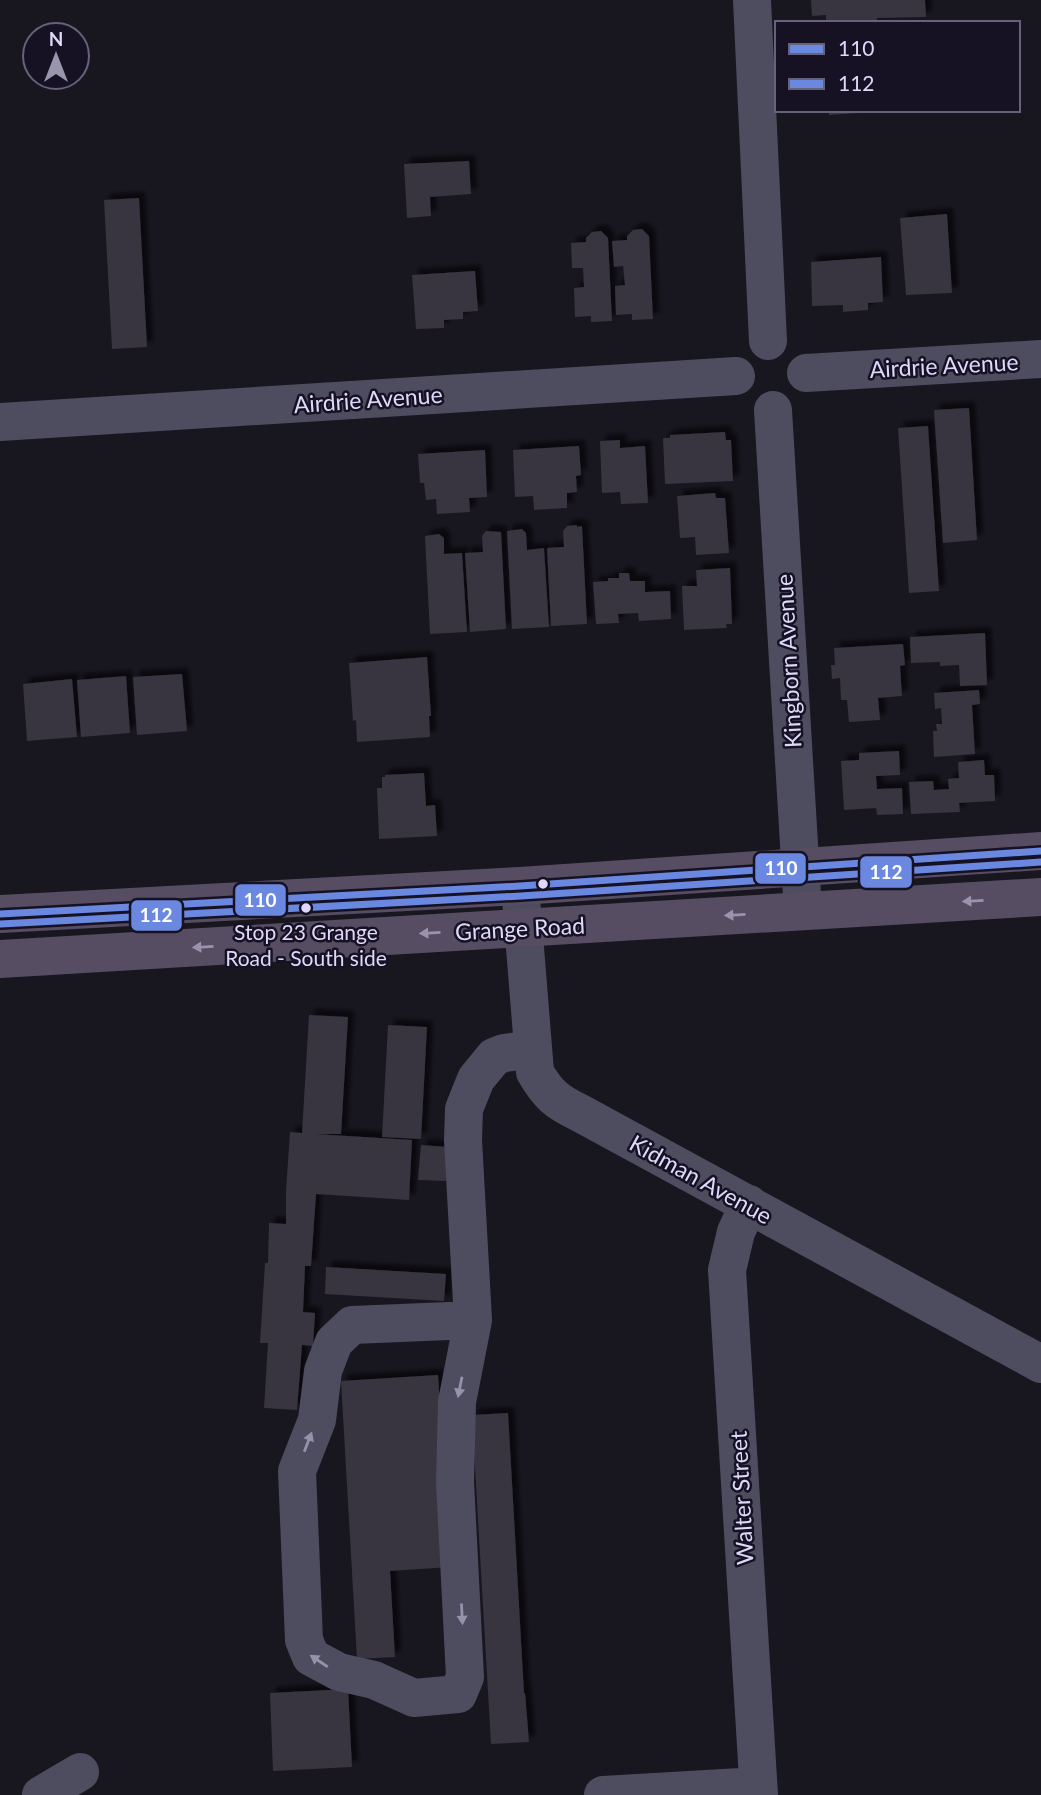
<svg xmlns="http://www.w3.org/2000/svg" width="1041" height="1795" font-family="Lato,sans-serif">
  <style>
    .building { fill: #373441; filter: url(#shadow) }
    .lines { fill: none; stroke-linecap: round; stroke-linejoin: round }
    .minor { stroke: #4e4c5f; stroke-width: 38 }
    .major { stroke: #564d63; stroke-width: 38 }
    .bus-1-casing { stroke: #161223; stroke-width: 12 }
    .bus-2-casing { stroke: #161223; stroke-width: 12 }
    .bus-1 { stroke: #6b88e0; stroke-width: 7 }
    .bus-2 { stroke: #6b88e0; stroke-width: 7 }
    .oneway { fill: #9a93ae }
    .oneway2 { fill: #9692ac }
    .bus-dot { fill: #ded9fa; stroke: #161223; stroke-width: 2.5 }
    .labels { text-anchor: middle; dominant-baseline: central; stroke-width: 5; stroke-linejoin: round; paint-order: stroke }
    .bus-label { font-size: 21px; fill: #ded9fa; stroke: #161223 }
    .street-label { font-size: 23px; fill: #ded9fa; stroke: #161223 }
    .line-badge { stroke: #161223; stroke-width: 2.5 }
    .badge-label { font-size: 19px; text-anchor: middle; font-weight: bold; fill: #fff }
  </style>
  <defs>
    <filter id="shadow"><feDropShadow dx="6" dy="-6" stdDeviation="2" flood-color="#0009"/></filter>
  </defs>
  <rect width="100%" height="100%" fill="#18161f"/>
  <!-- building -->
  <path class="building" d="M811,0h114l1,17 -49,1v5h-51v-8l-14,1z
    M829,110h46v2l-46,3z
    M469,161l2,33 -41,3 1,19 -24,2 -3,-54z
    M139,198l8,149 -35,2 -8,-149z
    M947,214l5,79 -46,2 -6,-77z
    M642,229l7,7 4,83 -21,1v-6l-16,1 -1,-29 10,-1 -2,-19 -9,1 -2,-26 15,-1v-4l6,-6z
    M601,231l7,7 4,83 -21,1v-6l-16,1 -1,-29 10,-1 -1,-19h-11l-1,-25 15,-1v-4l6,-6z
    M881,257l2,45 -15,1v7l-25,2v-7l-31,1 -1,-44z
    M475,271l3,40 -15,1v7l-19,1v8l-28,1 -4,-54z
    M969,408l8,132 -34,3 -9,-133z
    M928,426l11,165 -30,2 -11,-165z
    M725,432l1,8h5l2,41 -68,3 -2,-46h7v-3z
    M620,440v8l25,-2 3,57 -27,1 -1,-12 -18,1 -2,-52z
    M579,446l2,29 -5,1 1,16 -10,1v15l-33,2 -1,-14 -18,1 -2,-47z
    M485,450l2,47 -18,1 1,14 -33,2 -1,-15 -10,1 -2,-17h-4l-2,-29z
    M715,493l1,5h9l4,55 -33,2 -1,-18 -15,1 -3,-42z
    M577,525v2l5,-1 5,98 -36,2 -4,-78 17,-1 -1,-16 4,-5z
    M522,529l4,4 1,17 17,-2 5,79 -37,2 -5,-98z
    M486,531l15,1 5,97 -36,3 -5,-79 18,-1 -1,-16z
    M439,534l5,4v16l18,-1 5,79 -37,2 -5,-98z
    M730,568l2,56h-6l1,4 -43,2 -2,-44h15l-1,-16z
    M619,573h10l1,8h15v11l25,-1 1,28 -32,2 -1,-8 -20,1 1,9 -23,1 -3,-42 15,-1v-3h11z
    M985,633l2,52 -27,1 -1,-21 -19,1v-4l-29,1 -1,-26z
    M903,644l2,21 -5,1 2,30 -24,2 2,22 -31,2 -2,-22h-6l-1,-22 -8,1 -1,-14h4l-1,-17z
    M427,657l4,59h-2l1,21 -73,5 -1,-22 -3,1 -4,-58z
    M182,674l5,57 -50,4 -4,-58z
    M126,676l4,57 -49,4 -4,-57z
    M72,679l5,58 -50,4 -4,-57z
    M979,690l1,14 -8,1 3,49 -41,3 -1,-26h4l-1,-7h6l-1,-16 -6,1 -1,-16z
    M899,751l1,24 -24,1 1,13 25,-1 1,26 -26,1 -1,-7 -32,2 -3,-49 18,-1v-7z
    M984,760l1,15h9l1,26 -36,2 1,9 -49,2 -2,-32 24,-1 1,9 15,-1 -1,-10 11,-1 -1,-16z
    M424,773l2,33 9,-1 2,31 -58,3 -2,-51h5v-11h3v-2z
    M309,1015l39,2 -7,117h-26l97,6 -3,60 -93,-6 -5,72h-6l-2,46 12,1 -2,33 -11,-1 -5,65 -33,-2 4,-65h-8l5,-80h3l1,-40 17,1v-33l4,-59 12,1z
    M388,1025l39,2 -6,112 -39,-2z
    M421,1145l27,2 -2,34 -28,-1z
    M326,1267l120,7 -2,27 -119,-7z
    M438,1375l12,192 -60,4 5,86 -38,2 -16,-278z
    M508,1413l16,280h1l4,49 -38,2 -19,-329z
    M348,1689l4,78 -79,4 -3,-78z"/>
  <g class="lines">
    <!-- minor -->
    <path class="minor" d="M752,0l16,341
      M806,373l235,-14
      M773,410l30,501
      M0,422l736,-46
      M520,886l15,186c13,23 22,30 45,41l461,251
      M749,1204l-13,28 -9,38 32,525
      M473,1320l-121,5 -18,17 -11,29 -6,49 -20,51 7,169 7,17 28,15 35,8 40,18 44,-4 7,-17 -10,-195 2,-80 16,-82 -10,-180 1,-31 12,-30 18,-22 10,-4 29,-4
      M41,1795l39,-23
      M603,1795l155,-9"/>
    <!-- major -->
    <path class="major" d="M0,914l520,-28 521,-35
      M0,959l1041,-62"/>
    <!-- bus-1 casing -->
    <g class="bus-1-casing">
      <path id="bus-1" d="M0,914l520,-28 521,-35"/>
    </g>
    <!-- bus-2 casing -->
    <g class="bus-2-casing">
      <path id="bus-2" d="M1,924l520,-28 520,-34"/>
    </g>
    <!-- bus-1 -->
    <use href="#bus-1" class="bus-1"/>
    <!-- bus-2 -->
    <use href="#bus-2" class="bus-2"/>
  </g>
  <!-- one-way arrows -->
  <defs><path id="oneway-solid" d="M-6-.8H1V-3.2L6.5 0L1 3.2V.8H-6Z" transform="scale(1.75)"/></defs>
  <g class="oneway">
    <use href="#oneway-solid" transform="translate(973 901) rotate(177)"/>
    <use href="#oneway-solid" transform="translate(735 915) rotate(177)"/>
    <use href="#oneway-solid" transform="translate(430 933) rotate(177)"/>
    <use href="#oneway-solid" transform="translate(203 947) rotate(177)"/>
  </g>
  <g class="oneway2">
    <use href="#oneway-solid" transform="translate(460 1387) rotate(101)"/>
    <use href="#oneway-solid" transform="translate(308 1442) rotate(-69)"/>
    <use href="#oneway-solid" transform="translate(462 1614) rotate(87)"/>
    <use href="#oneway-solid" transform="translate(319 1661) rotate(-146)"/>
  </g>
  <!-- markers -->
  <g class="bus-dot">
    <circle cx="543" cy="884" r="6"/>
    <circle cx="306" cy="908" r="6"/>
  </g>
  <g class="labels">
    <!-- bus labels -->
    <g class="bus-label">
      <text x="306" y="931">Stop 23 Grange<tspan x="306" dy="26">Road - South side</tspan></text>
    </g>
    <!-- street labels -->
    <g class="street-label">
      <text transform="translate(944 365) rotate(-3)">Airdrie Avenue</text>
      <text transform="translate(368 399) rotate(-4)">Airdrie Avenue</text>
      <text transform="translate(788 661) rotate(-93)">Kingborn Avenue</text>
      <text transform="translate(520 928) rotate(-3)">Grange Road</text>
      <text transform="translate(701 1179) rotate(29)">Kidman Avenue</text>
      <text transform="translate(741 1498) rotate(-93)">Walter Street</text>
    </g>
  </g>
  <g class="line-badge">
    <rect x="754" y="852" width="53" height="33" rx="7" fill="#6b88e0"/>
    <rect x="859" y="855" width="54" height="34" rx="7" fill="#6b88e0"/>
    <rect x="234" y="883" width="53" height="34" rx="7" fill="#6b88e0"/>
    <rect x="130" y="899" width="53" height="33" rx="7" fill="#6b88e0"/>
  </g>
  <g class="badge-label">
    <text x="781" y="875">110</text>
    <text x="886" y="879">112</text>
    <text x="260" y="907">110</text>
    <text x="156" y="922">112</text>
  </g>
  <!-- legend -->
  <rect x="775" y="21" width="245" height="91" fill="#161223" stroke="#666279" stroke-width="2"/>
  <rect x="789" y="44" width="35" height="10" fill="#6b88e0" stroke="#666279" stroke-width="2"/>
  <text x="838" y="56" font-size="21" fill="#ded9fa">110</text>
  <rect x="789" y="79" width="35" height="10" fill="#6b88e0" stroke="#666279" stroke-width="2"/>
  <text x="838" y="91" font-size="21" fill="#ded9fa">112</text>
  <!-- north arrow -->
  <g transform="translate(56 56)"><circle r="33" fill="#161223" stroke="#666279" stroke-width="2"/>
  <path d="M0-5L12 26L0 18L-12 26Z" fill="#9995ad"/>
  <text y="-10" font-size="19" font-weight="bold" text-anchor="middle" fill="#ded9fa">N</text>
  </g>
</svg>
